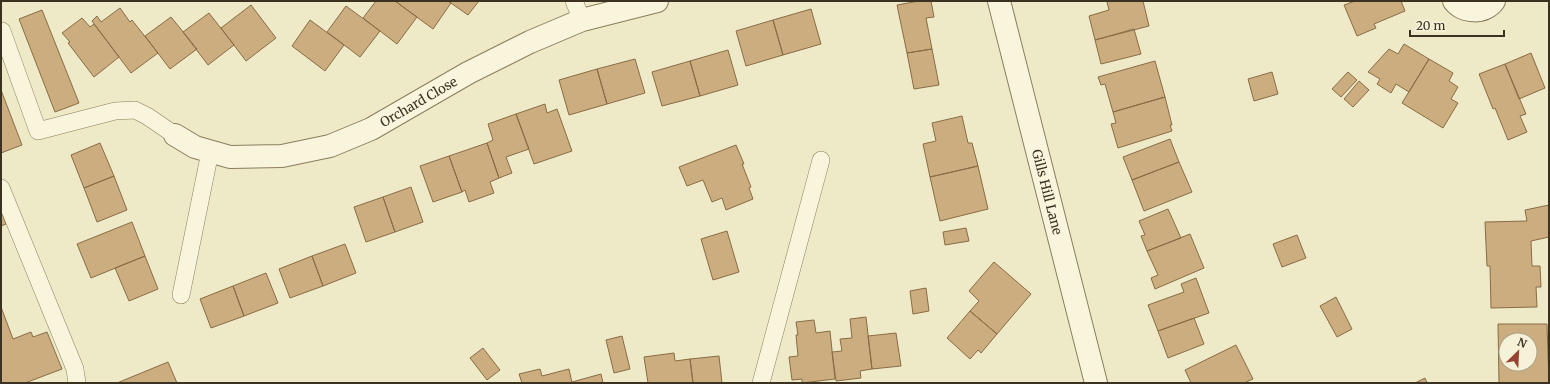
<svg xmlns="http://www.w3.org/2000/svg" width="1550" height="384" font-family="Merriweather,serif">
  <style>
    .building { fill: #cbad7f; stroke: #896c44; fill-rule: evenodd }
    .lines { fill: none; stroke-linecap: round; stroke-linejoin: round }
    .service-casing { stroke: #8a7d5d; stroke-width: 18 }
    .minor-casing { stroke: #8a7d5d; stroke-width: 24 }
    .service { stroke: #f8f5dc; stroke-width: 17 }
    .minor { stroke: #f8f5dc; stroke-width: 22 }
    .labels { text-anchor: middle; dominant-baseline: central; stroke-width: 3.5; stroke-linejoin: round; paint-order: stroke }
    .street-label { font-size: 13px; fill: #3b3221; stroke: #f5f2d8 }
  </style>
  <rect width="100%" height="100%" fill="#eeeac8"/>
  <!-- building -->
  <path class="building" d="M376,1h19l22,16 -20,27 -34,-26z
    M395,1h53l3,2 -18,26z
    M448,1h31l-11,14z
    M919,1h12l3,16 -8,1 6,31 -25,4 -10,-48z
    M1109,1h34l6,25 -54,14 -6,-24 20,-6 -2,-8z
    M1355,1h46l4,10 -31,13 2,4 -19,8 -13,-31z
    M251,5l25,33 -30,23 -25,-33z
    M346,6l34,25 -20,26 -33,-25z
    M120,8l10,14 2,-2 26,33 -27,20 -39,-52 5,-5 4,6z
    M811,9l10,35 -38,11 -10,-35z
    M42,10l37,93 -24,9 -36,-93z
    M209,13l25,32 -26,20 -25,-33z
    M171,17l26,32 -27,20 -25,-33z
    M82,18l8,9 4,-3 25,33 -25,20 -26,-34 2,-1 -8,-9z
    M310,20l34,25 -19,26 -33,-25z
    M773,20l10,35 -37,11 -10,-35z
    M1134,29l7,25 -40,10 -6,-24z
    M1404,44l25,15 -20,33 -13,-8 -5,9 -14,-9 3,-5 -12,-7 21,-23 9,5z
    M932,49l7,36 -25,4 -7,-36z
    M728,50l10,35 -38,11 -10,-35z
    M1531,53l14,35 -26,11 -14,-35z
    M635,59l10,34 -38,11 -10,-35z
    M1429,59l24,14 -4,8 9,6 -7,12 7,4 -15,25 -41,-25z
    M690,61l10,35 -38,10 -10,-34z
    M1155,61l10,36 -52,15 -8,-28 -4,1 -3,-8z
    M1505,64l21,50 -6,2 7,16 -19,8 -13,-32 -2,1 -14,-35z
    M597,69l10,35 -38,11 -10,-35z
    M1272,72l6,22 -24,7 -6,-22z
    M1348,72l9,8 -16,17 -9,-8z
    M1359,81l10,9 -16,17 -9,-8z
    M1,90l21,55 -21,8z
    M1165,97l7,28h-2l2,6 -54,17 -7,-24 5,-1 -3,-11z
    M545,104l2,9 10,-4 15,42 -38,13 -18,-50z
    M516,114l13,35 -23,8 6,16 -13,5 -12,-35 6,-3 -5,-16z
    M962,116l6,27h4l6,23 -48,11 -7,-33 13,-3 -4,-18z
    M1170,139l9,23 -47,18 -9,-23z
    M100,143l14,33 -30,12 -13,-33z
    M487,143l12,35 -9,4 4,11 -25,9 -4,-12 -3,2 -13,-36z
    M736,145l8,19h-2l9,23 -2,1 4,11 -27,11 -4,-12 -10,4 -9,-22 -16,6 -8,-19z
    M449,156l13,36 -29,10 -13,-36z
    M1179,162l13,30 -48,19 -12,-31z
    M978,166l10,43 -48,12 -10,-44z
    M114,176l13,34 -30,12 -13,-34z
    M411,187l12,35 -28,10 -12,-35z
    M383,197l12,35 -29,10 -12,-35z
    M1549,205v32l-18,4 1,25h8l1,21h-5l1,20 -46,1 -1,-42h-3l-2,-44 42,-1 -2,-11z
    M1168,209l13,29 -34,13 -6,-15 4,-1 -6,-14z
    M1,210l5,14 -5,2z
    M132,222l13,34 -54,22 -14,-34z
    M966,228l3,13 -24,4 -2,-13z
    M727,231l12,41 -26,8 -12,-41z
    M1190,234l14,34 -49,21 -4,-11 7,-3 -11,-24z
    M1297,235l9,23 -24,9 -9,-23z
    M345,244l11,29 -33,13 -11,-30z
    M145,256l13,33 -29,12 -14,-33z
    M312,256l11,30 -33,12 -11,-29z
    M994,262l37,32 -34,40 -27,-23 9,-10 -10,-10z
    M266,273l12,30 -34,13 -11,-30z
    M1196,278l13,35 -51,18 -10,-26 36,-13 -3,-8z
    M233,286l11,30 -33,12 -11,-29z
    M926,288l3,23 -16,3 -3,-23z
    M1336,297l16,32 -15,8 -17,-31z
    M1,307l12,32 18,-7 2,5 14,-5 15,37 -37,14h-24z
    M970,311l27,23 -16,19 -3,-3 -8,9 -23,-21z
    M866,317l6,52 -12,2 1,7 -25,3 -4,-29 10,-1 -2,-12 12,-1 -2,-19z
    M1194,318l10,26 -36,14 -10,-27z
    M814,320l2,13 14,-2 5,48 -33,4v-4l-10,1 -3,-23 9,-1 -2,-21h2l-2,-13z
    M1498,324h49l2,59h-50zM1506,340h24v24h-24z
    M896,333l5,33 -29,3 -4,-33z
    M622,336l8,33 -16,4 -8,-33z
    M1236,345l17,34 -9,4h-53l-6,-13z
    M483,348l17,22 -13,10 -17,-22z
    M674,353l1,8 15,-2 3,24h-45l-4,-26z
    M719,356l3,27h-29l-3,-24z
    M168,362l9,21h-60z
    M540,369l2,7 27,-7 3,14h-50l-3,-9z
    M601,374l2,9h-31v-1z
    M1425,378l2,5h-12z"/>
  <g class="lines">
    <!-- service casing -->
    <g class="service-casing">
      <path id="service" d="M574,1l8,19
        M2,31l36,100 77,-20 20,-1 12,6 28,19
        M1,188l74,181 2,14
        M181,295l29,-143
        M761,383l60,-223"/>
    </g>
    <!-- minor casing -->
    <g class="minor-casing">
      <g id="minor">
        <path id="s1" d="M999,1l97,382"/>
        <path d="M1454,1c9,12 31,13 40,0"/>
        <path id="s2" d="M175,135l20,12 35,10 52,-1 48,-10 41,-17 97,-56 62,-31 52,-22 75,-19"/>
      </g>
    </g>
    <!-- service -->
    <use href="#service" class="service"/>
    <!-- minor -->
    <use href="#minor" class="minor"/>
  </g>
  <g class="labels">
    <!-- street labels -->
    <g class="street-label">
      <text stroke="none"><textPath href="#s2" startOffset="260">Orchard Close</textPath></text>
      <text stroke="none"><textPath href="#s1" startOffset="197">Gills Hill Lane</textPath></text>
    </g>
  </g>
  <!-- border -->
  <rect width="1550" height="384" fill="none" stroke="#3b3221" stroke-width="4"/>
  <!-- north arrow -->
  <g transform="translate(1518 352) rotate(24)"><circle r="19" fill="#f5f2d8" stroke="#aba58f"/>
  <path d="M0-3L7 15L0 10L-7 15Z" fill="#98412e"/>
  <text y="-6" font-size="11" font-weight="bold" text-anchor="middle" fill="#3b3221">N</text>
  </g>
  <!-- scale -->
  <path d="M1410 30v6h94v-6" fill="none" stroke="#3b3221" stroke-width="2"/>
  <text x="1416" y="30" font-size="12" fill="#3b3221" stroke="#f5f2d8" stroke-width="3" paint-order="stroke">20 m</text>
</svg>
